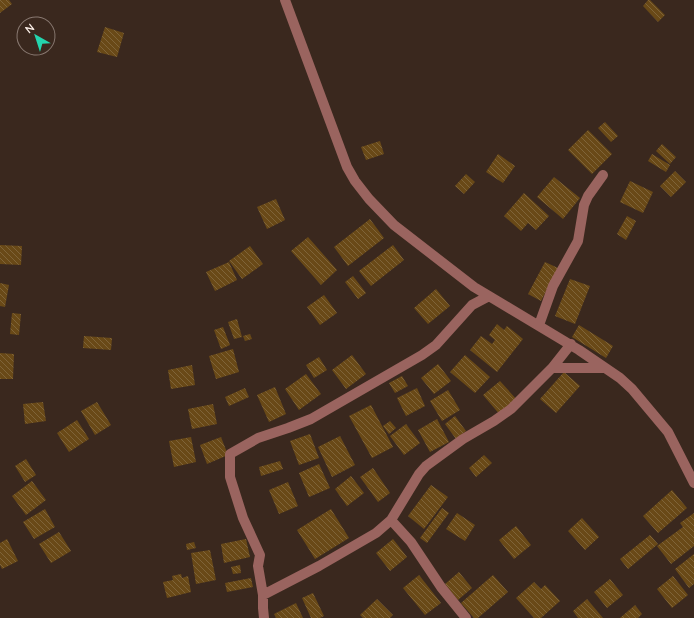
<svg xmlns="http://www.w3.org/2000/svg" width="694" height="618" font-family="Quicksand,sans-serif">
  <style>
    .building { fill: url(#building-back-hatch) }
    .lines { fill: none; stroke-linecap: round; stroke-linejoin: round }
    .minor { stroke: #9a645f; stroke-width: 10 }
  </style>
  <defs>
    <pattern id="building-back-hatch" width="6" height="6" patternUnits="userSpaceOnUse"><rect width="6" height="6" fill="#694917"/><path d="M-1 5l2 2M0 0l6 6M5-1l2 2" fill="none" stroke="#7f6439"/></pattern>
  </defs>
  <rect width="100%" height="100%" fill="#3a281e"/>
  <!-- building -->
  <path class="building" d="M0,0h9l3,4 -12,9z
    M648,0h2l15,15 -7,7 -15,-16z
    M105,27l19,6 -7,24 -20,-5z
    M605,122l13,14 -7,6 -13,-14z
    M588,130l24,24 -20,20 -24,-24z
    M380,141l4,13 -18,6 -5,-13z
    M662,144l14,13 -6,7 -14,-13z
    M498,154l17,12 -12,17 -17,-11z
    M652,154l18,11 -4,7 -18,-11z
    M675,171l11,11 -15,15 -11,-11z
    M466,174l9,8 -11,12 -9,-8z
    M554,177l26,21 -17,21 -26,-22z
    M630,181l23,11 -10,21 -23,-11z
    M524,193l25,23 -13,14 -8,-7 -7,8 -17,-15z
    M276,199l9,21 -18,9 -10,-22z
    M627,216l9,5 -10,19 -9,-6z
    M370,219l14,19 -36,28 -14,-19z
    M308,237l29,33 -16,15 -30,-34z
    M0,245l22,1 -1,19 -21,-1z
    M393,245l11,15 -33,26 -12,-15z
    M250,246l13,18 -21,15 -13,-18z
    M229,262l8,18 -22,11 -9,-19z
    M545,262l13,6 -17,33 -13,-7z
    M353,276l13,17 -8,6 -13,-17z
    M570,279l20,7 -15,38 -20,-8z
    M0,283l9,2 -4,22 -5,-1z
    M436,289l14,17 -22,18 -14,-16z
    M324,295l13,18 -17,12 -13,-18z
    M12,313l9,1 -2,21 -9,-1z
    M237,319l5,18 -8,2 -6,-17z
    M497,324l7,6 3,-4 16,13 -26,33 -27,-22 11,-14 11,8 3,-4 -6,-5z
    M579,325l34,21 -7,12 -34,-21z
    M223,327l7,18 -9,4 -7,-19z
    M250,334l2,5 -7,2 -2,-5z
    M84,336l28,2 -1,12 -28,-2z
    M233,349l6,23 -23,7 -7,-23z
    M0,353l14,1 -1,25h-13z
    M352,355l14,19 -20,15 -14,-19z
    M465,355l25,22 -15,16 -25,-21z
    M319,357l8,13 -13,8 -8,-13z
    M438,364l13,17 -17,13 -13,-16z
    M192,365l3,20 -24,4 -3,-19z
    M564,372l16,14 -24,27 -16,-14z
    M306,374l15,20 -22,16 -14,-21z
    M402,376l6,10 -13,7 -6,-10z
    M500,381l18,20 -17,15 -18,-21z
    M275,387l11,27 -17,8 -12,-27z
    M245,388l4,9 -20,9 -4,-9z
    M417,388l8,18 -19,10 -9,-18z
    M448,390l12,20 -18,11 -12,-20z
    M43,402l3,19 -21,3 -2,-20z
    M97,402l14,23 -16,10 -14,-24z
    M213,404l4,20 -25,5 -4,-20z
    M371,405l22,42 -21,11 -23,-42z
    M455,416l11,15 -10,8 -11,-15z
    M437,419l12,23 -19,10 -12,-22z
    M77,420l12,19 -20,13 -12,-19z
    M390,421l6,7 -7,6 -6,-8z
    M406,424l14,19 -16,12 -14,-19z
    M310,434l9,24 -20,7 -9,-24z
    M340,436l15,29 -23,12 -14,-30z
    M191,437l5,25 -22,5 -5,-26z
    M221,437l7,18 -21,9 -7,-19z
    M484,455l8,8 -16,14 -7,-9z
    M26,459l10,16 -11,7 -10,-16z
    M280,461l3,8 -22,7 -2,-9z
    M319,464l11,24 -21,9 -10,-24z
    M373,468l17,25 -12,9 -18,-25z
    M351,476l13,17 -17,13 -12,-17z
    M32,481l14,19 -20,15 -14,-19z
    M288,482l10,24 -19,8 -10,-24z
    M431,485l17,12 -24,32 -16,-13z
    M672,490l15,18 -29,25 -15,-17z
    M442,508l7,5 -22,30 -7,-5z
    M45,509l10,18 -21,12 -11,-17z
    M331,509l18,29 -34,21 -18,-29z
    M457,513l18,12 -10,16 -19,-12z
    M694,513v33l-23,18 -14,-18 26,-19 -3,-4z
    M582,518l17,19 -14,13 -17,-19z
    M516,526l15,19 -17,14 -15,-19z
    M59,532l12,19 -20,12 -12,-19z
    M650,535l8,9 -30,25 -8,-10z
    M7,539l11,22 -16,8 -2,-4v-22z
    M246,539l4,18 -26,6 -3,-19z
    M393,539l14,18 -17,14 -14,-18z
    M194,542l2,6 -9,2 -1,-6z
    M210,550l6,30 -20,4 -5,-31z
    M694,554v30l-5,4 -14,-19z
    M240,565l1,8 -8,1 -2,-7z
    M459,572l13,16 -14,12 -13,-16z
    M181,574l1,4 6,-2 3,16 -24,6 -4,-16 10,-2 -1,-4z
    M419,575l22,28 -16,12 -22,-27z
    M493,575l15,17 -30,26h-4l-13,-15z
    M673,576l15,19 -16,13 -15,-19z
    M251,578l2,9 -26,5 -2,-9z
    M610,579l13,16 -16,13 -13,-16z
    M534,582l7,7 4,-4 15,16 -19,17h-7l-18,-20z
    M313,593l11,23 -4,2h-9l-9,-20z
    M377,599l16,16 -3,3h-27l-3,-3z
    M587,599l16,19h-25l-5,-7z
    M296,603l7,15h-27l-2,-4z
    M635,605l7,9 -4,4h-18z"/>
  <g class="lines">
    <!-- minor -->
    <path class="minor" d="M285,0l62,167 8,14 14,18 25,26 80,62 105,63 41,28 12,11 36,43 26,51
      M539,325l14,-39 25,-45 6,-36 4,-9 15,-21
      M552,368h53
      M391,520l20,22 30,45 25,31
      M263,595l-5,-29 2,-11 -17,-37 -13,-41v-23l28,-16 30,-10 23,-9 111,-64 14,-10 36,-40 17,-9
      M264,618l-1,-10v-13l56,-29 57,-33 15,-13 28,-46 7,-8 37,-27 31,-18 17,-12 41,-41 19,-24"/>
  </g>
  <!-- north arrow -->
  <g transform="translate(36 36) rotate(321)"><circle r="19" fill="#3a281e" stroke="#887870"/>
  <path d="M0-3L7 15L0 10L-7 15Z" fill="#24d5ae"/>
  <text y="-6" font-size="11" font-weight="bold" text-anchor="middle" fill="#fdf1ea">N</text>
  </g>
</svg>
